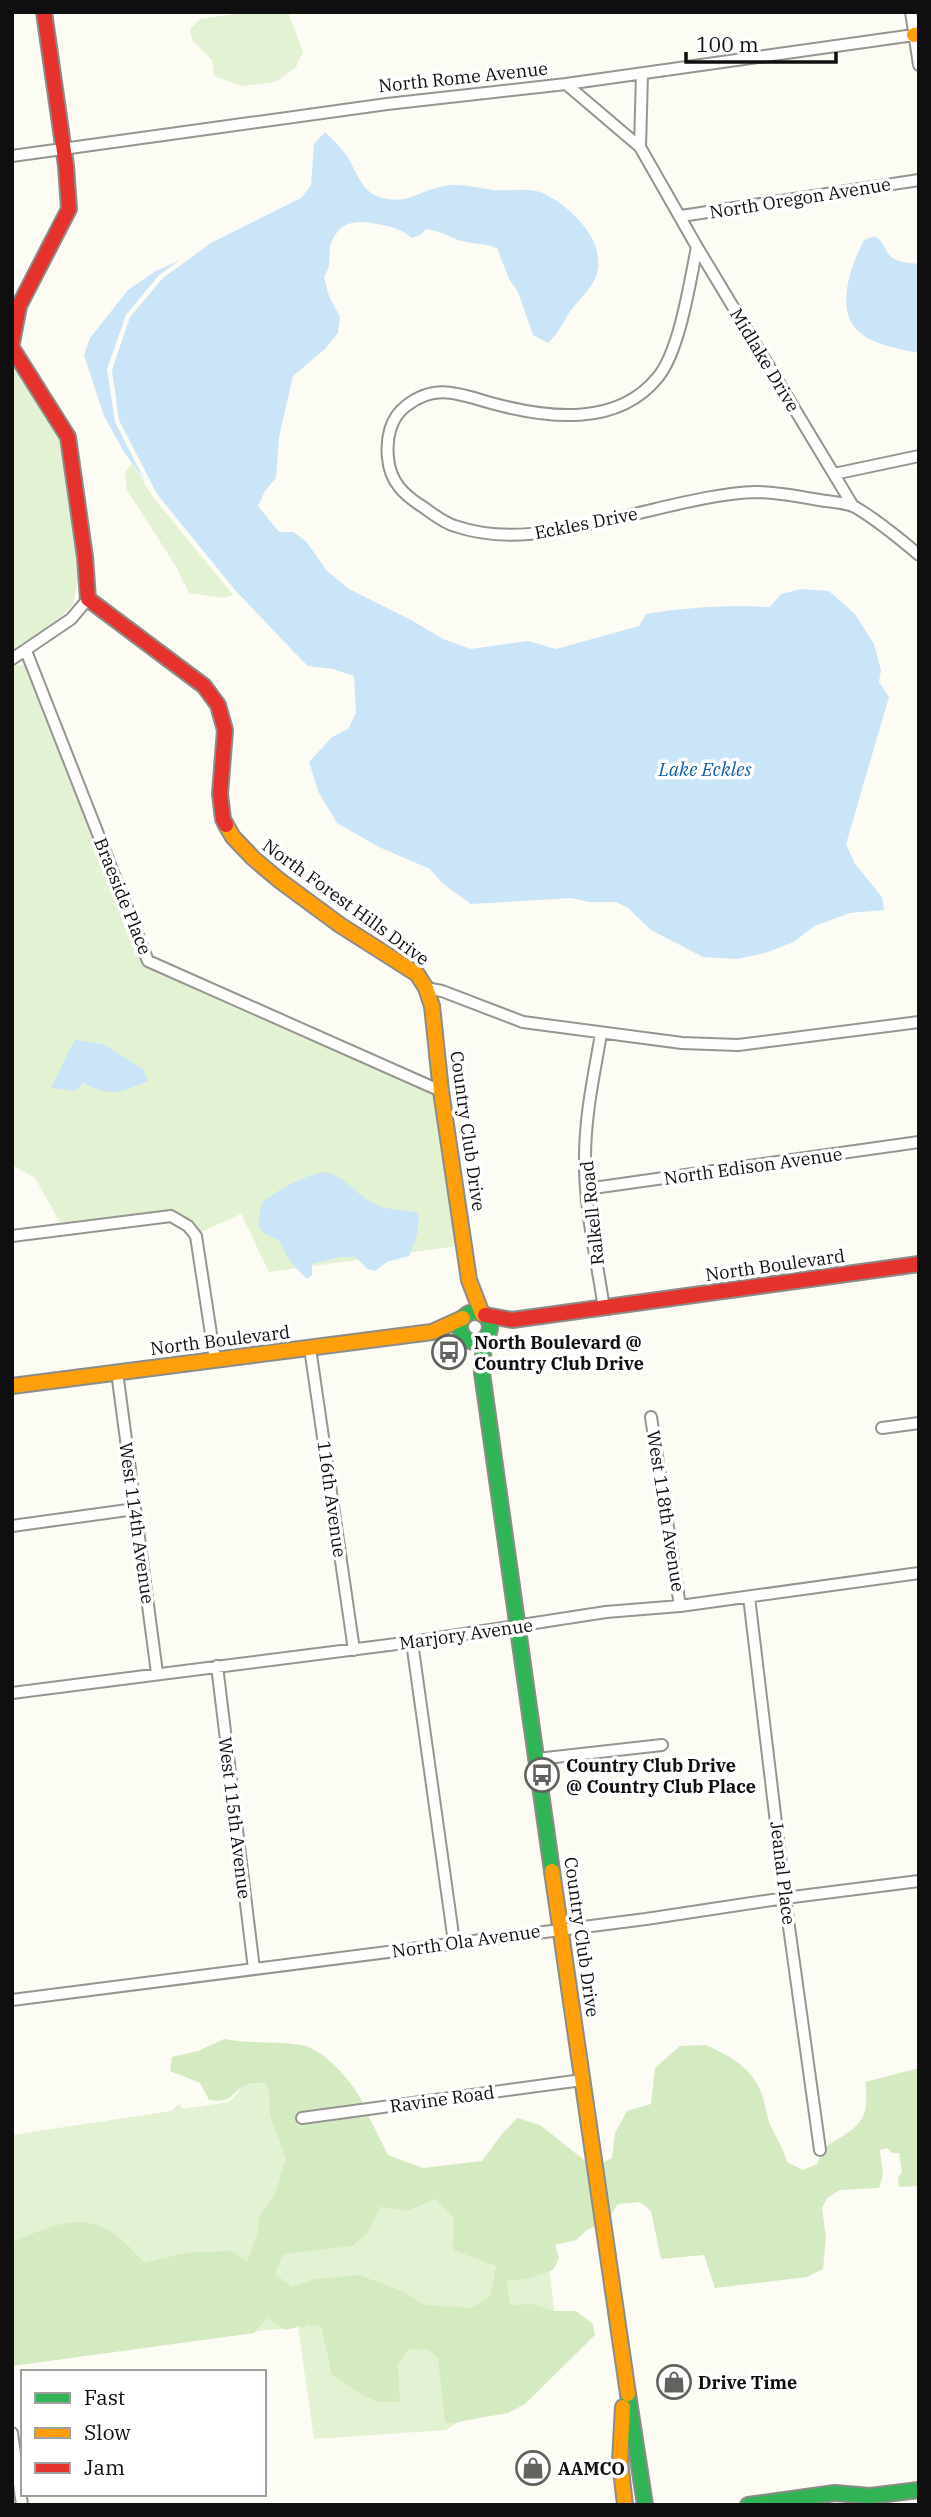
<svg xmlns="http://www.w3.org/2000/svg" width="931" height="2517" font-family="'IBM Plex Serif',serif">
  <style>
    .green { fill: #e4f2d4 }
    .forest { fill: #d4eac1; fill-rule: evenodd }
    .water { fill: #cae5f7 }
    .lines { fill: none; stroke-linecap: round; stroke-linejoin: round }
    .street-casing { stroke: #969592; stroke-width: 14 }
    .fast-casing { stroke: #8c8c89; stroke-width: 18 }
    .slow-casing { stroke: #8c8c89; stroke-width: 18 }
    .jam-casing { stroke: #8c8c89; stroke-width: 18 }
    .street { stroke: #fffefd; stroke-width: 10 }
    .fast { stroke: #30b455; stroke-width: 14 }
    .slow { stroke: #ff9f0a; stroke-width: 14 }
    .jam { stroke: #e5322d; stroke-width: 14 }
    .labels { text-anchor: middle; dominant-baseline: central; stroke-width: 7; stroke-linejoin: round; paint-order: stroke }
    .street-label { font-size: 18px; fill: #0f0f0f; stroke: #fff }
    .poi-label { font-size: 18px; font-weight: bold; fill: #0f0f0f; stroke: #fff; text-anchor: start }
    .water-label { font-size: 19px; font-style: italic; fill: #135ea6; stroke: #fff }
  </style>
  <rect width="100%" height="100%" fill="#fcfbf4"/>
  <!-- green -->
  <path class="green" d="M249,12h39l15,40 -7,15 -21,15 -34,4 -27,-10 -2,-16 -20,-20 -2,-11 10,-10z
    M12,364l41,60 9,19 19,122 -8,39 -11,12 -26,22 -24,16z
    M132,463l21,34 80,98 -10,3 -34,-5 -14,-28 -48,-75 -2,-17z
    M15,665h8l10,14 98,261c8,14 16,24 29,33l274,119 24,154 -189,26 -28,-58 -40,18c-5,-5 -10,-12 -16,-15 -23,-11 -96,4 -124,7l-26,-46 -23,-13v-498z
    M265,2083l4,7 33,128 78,-11 28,4 27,-12 19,19v5l90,3 16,129 -114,75 -132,9 -16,-112 -239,26 -47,-34v-184l159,-24 8,-7 4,5 46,-7 15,-17z"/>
  <!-- forest -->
  <path class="forest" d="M224,2039c26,5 51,2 77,6 23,3 54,40 63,60l-68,9 1,10 71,-9 20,40 35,13 59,-7 20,-27 15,-16 23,7 48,38 8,63 -9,4 -11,10 -21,5 4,13 -6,12 -26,9 -20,2 3,24 22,-1 22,7h22l17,13 2,11 -70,69 -17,9 -56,10h-7l-7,-65 -9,-8 -20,-1 -11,15 2,38h-21l-13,-5 -34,-22 -11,-49 -16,-1v5l-4,-4 -16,4 -18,-12 -13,15 -242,33v-124c59,-25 86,-35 132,21l42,-10 41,-2 7,1 13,10 11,-31 1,-14 16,-23 11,-35 -16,-44 -1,-25 -4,-7c-5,0 -13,0 -18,2 -19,7 -10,18 -38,15l-9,-17 -30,-12 2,-14 26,-6zM435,2199l19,19 -1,32 43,16 -5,29 -19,13 -48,-3 -22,-14 -43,-16 -43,4 -24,8 -17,-13 8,-20 69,-8 16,-13 12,-26 28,4z
    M706,2045c24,11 47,23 56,50 3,8 4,18 7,27 6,14 14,25 18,40l16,8 14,-6 4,-9 5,-1 -1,-7c32,-20 46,-24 40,-65l54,-14v118l-20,1 -1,-9 4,-6 -3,-19h-7l-5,-5 -7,2 3,25 -4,13 -39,2 -13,8 -5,10 4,29 -3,32 -16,8 -92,11 -11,-33 -43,4 -10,-48 -11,-9 -22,2 -11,16 -7,-56 12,-6 3,-25 12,-22 24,-7 4,-36 25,-22z"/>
  <!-- water -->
  <path class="water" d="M325,132c7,7 16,15 22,24 9,14 14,35 32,41 28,9 40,-7 66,-11 15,-3 33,2 48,4 14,1 29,-2 43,1 22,5 54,35 60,57 9,33 -10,41 -27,65 -7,11 -11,21 -21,30l-15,-8 -15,-43 -9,-13 -12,-31c-12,-5 -27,-4 -39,-8 -11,-5 -20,-9 -32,-11l-6,6 -8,3c-12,-10 -21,-11 -35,-14 -19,-4 -36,-4 -45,17 -6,12 2,20 -8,36l5,19 11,21 -2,16 -13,16 -32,27 -14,61 -3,41 -11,13 -7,15 21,26h14l13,9 21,30 22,18 64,32 30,18 28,10 57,-8 28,8 83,-23 7,-12c41,-7 82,-9 124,-7l11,-13 20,-5 28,2 26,23 19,30 7,26 -2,12 10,15 -43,147 9,20 27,33 2,13 -34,3 -36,13 -20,16 -29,11 -28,6 -34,-2 -52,-27 -23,-22 -12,-6h-27l-18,-4 -100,6 -29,-21 -12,-14 -51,-22 -42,-24 -19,-32 -9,-29 23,-25 16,-8 8,-16 -2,-37 -21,-7 -25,-3 -14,-14 -59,-62 -78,-96 -38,-74 -7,-50 18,-53 33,-39 48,-35 90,-45 10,-13 3,-41z
    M875,236c7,5 7,7 11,14 6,13 20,12 33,14v89c-19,-4 -46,-8 -61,-22 -24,-23 -6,-67 6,-91z
    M180,260l-21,15 -33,40 -19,54 8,53 30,59 -21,-29 -20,-36 -20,-61 6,-17 38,-48 28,-19z
    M75,1040l28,4 41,26 4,11c-28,12 -37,16 -65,2l-8,8 -24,-3c9,-16 14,-32 24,-48z
    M324,1172c21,4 30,20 47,30 13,8 31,8 45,10l3,5 -2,19 -8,20 -22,6 -12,9 -8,-2 -11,-12h-16l-28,7v11l-5,4c-12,-11 -22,-23 -27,-38l-16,-8 -6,-8 4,-23c20,-14 38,-25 62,-30z"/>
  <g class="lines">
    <!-- street casing -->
    <g class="street-casing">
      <path id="street" d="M911,12l8,53
        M566,84l74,63 57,100 156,259
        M640,147l2,-73
        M12,156l375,-52 179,-20 348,-49
        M681,216l238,-36
        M697,247c-7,34 -17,103 -39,130 -41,51 -112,41 -167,26 -32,-9 -56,-20 -85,3 -16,12 -20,33 -18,52 2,24 16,37 35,49 10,7 21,16 32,19 55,19 112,3 166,-9 42,-9 93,-24 135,-25 22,0 42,4 63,8 11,2 26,2 36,7 22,13 44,31 64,48
        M834,474l85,-18
        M26,651l122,310 293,130
        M12,659l59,-40 17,-20
        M426,988l16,3 81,31 159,21 56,2 181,-23
        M601,1034c-7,41 -16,81 -16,124 -1,50 12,101 19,151
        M586,1189l333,-47
        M12,1236l159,-20 17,10 8,10 19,124
        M310,1348l44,302
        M117,1372l40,301
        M651,1417l29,189
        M882,1428l37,-5
        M12,1526l123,-17
        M749,1597l36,301 35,252
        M412,1642l42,300
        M217,1666l37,303
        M12,1693l400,-51 194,-30 74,-6 239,-33
        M537,1759l125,-14
        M12,2000l634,-81 139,-21 134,-17
        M302,2118l280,-38
        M12,2433l10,72"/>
    </g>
    <!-- fast casing -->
    <g class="fast-casing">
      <path id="fast" d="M460 1327a15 15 0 1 1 30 0a15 15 0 1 1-30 0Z
        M484,1340l-2,33 70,498
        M628,2394l17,111
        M748,2505l87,-12 35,3 49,-6"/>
    </g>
    <!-- slow casing -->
    <g class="slow-casing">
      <path id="slow" d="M914,35l5,-1
        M226,825l7,12 20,21 26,22 61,45 77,49 9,14 6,18 9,85 28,189 13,34
        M12,1386l420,-54 31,-14
        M552,1871l76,523
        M623,2407l-3,54 5,44"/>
    </g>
    <!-- jam casing -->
    <g class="jam-casing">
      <path id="jam" d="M12,343l7,-37 50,-97 -3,-43 -22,-154
        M12,348l56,89 17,120 3,42 116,87 14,19 7,25 -5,64 3,25 3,6
        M485,1315l27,5 407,-56"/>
    </g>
    <!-- street -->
    <use href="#street" class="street"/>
    <!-- fast -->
    <use href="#fast" class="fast"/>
    <!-- slow -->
    <use href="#slow" class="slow"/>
    <!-- jam -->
    <use href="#jam" class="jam"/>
  </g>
  <!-- icons -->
  <defs>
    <g id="bus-ring" transform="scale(1.75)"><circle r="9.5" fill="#fff" stroke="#62625f" stroke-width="1.5"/><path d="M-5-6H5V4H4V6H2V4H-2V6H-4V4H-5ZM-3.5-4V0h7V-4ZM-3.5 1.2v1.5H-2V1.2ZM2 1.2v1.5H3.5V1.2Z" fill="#62625f"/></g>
    <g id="shop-ring" transform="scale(1.75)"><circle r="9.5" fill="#fff" stroke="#62625f" stroke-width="1.5"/><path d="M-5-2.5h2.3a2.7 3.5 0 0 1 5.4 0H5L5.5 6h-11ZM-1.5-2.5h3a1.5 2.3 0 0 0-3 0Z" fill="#62625f"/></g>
  </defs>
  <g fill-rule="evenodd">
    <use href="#bus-ring" x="449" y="1352"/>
    <use href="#bus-ring" x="542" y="1775"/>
    <use href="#shop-ring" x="674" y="2382"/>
    <use href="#shop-ring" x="533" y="2468"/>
  </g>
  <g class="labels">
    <!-- street labels -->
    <g class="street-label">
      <text transform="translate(463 77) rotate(-6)">North Rome Avenue</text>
      <text transform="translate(800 198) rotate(-9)">North Oregon Avenue</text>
      <text transform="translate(765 360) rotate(59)">Midlake Drive</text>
      <text transform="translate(586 523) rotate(-11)">Eckles Drive</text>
      <text transform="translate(123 896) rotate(68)">Braeside Place</text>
      <text transform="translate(346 902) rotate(36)">North Forest Hills Drive</text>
      <text transform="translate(468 1131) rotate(82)">Country Club Drive</text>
      <text transform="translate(753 1166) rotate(-8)">North Edison Avenue</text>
      <text transform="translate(592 1213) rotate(-96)">Ralkell Road</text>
      <text transform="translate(775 1265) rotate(-8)">North Boulevard</text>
      <text transform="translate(220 1340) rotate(-7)">North Boulevard</text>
      <text transform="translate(332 1499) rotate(82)">116th Avenue</text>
      <text transform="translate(666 1511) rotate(81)">West 118th Avenue</text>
      <text transform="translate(137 1523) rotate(82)">West 114th Avenue</text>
      <text transform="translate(466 1634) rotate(-8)">Marjory Avenue</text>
      <text transform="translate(235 1818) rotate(83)">West 115th Avenue</text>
      <text transform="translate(783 1873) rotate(83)">Jeanal Place</text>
      <text transform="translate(582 1937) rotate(82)">Country Club Drive</text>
      <text transform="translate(466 1941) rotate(-8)">North Ola Avenue</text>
      <text transform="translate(442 2099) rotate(-8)">Ravine Road</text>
    </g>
    <!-- poi labels -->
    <g class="poi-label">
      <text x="474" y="1342">North Boulevard @<tspan x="474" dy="21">Country Club Drive</tspan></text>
      <text x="566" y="1765">Country Club Drive<tspan x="566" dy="21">@ Country Club Place</tspan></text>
      <text x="698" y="2382">Drive Time</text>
      <text x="558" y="2468">AAMCO</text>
    </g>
    <!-- water labels -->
    <g class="water-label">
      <text x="705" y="769">Lake Eckles</text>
    </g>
  </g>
  <!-- border -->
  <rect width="931" height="2517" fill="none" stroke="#0f0f0f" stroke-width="28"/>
  <!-- legend -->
  <rect x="21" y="2370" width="245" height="126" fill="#ffffff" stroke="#9f9f9f" stroke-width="2"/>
  <rect x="35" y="2393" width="35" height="10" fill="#30b455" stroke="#9f9f9f" stroke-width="2"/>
  <text x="84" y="2405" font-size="21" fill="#0f0f0f">Fast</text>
  <rect x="35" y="2428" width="35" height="10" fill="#ff9f0a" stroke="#9f9f9f" stroke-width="2"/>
  <text x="84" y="2440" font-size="21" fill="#0f0f0f">Slow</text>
  <rect x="35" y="2463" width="35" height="10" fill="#e5322d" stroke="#9f9f9f" stroke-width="2"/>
  <text x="84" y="2475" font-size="21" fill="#0f0f0f">Jam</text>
  <!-- scale -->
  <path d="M686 52v10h150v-10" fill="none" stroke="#0f0f0f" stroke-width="3.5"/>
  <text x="696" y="52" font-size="21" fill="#0f0f0f" stroke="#ffffff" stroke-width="5" paint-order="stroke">100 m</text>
</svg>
